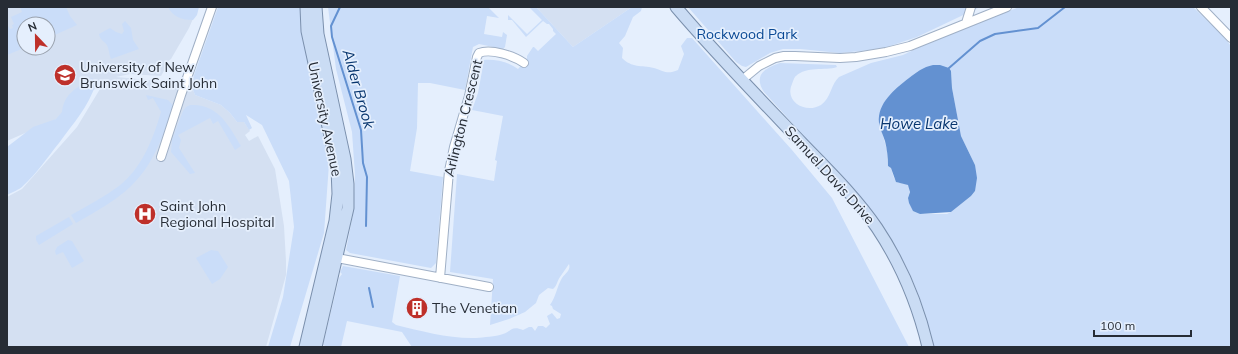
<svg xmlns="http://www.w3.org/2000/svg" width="1238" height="354" font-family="Mulish,sans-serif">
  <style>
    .built { fill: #d4e0f2; fill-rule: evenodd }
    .green { fill: #caddf9; fill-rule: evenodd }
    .water { fill: #6391d1 }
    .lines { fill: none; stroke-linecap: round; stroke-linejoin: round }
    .stream { stroke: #6391d1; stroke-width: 2 }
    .minor-casing { stroke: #a0b0c6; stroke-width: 10 }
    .major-casing { stroke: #7a8fac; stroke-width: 13 }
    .minor { stroke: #fff; stroke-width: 8 }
    .major { stroke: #cadcf4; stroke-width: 11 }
    .labels { text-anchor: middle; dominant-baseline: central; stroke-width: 3.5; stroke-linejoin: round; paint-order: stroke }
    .park-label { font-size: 14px; fill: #094894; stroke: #e5effd }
    .poi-label { font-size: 14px; fill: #262c35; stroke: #e5effd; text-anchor: start }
    .street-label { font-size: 14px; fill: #262c35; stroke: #e5effd }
    .water-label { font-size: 15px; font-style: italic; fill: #07356e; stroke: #e5effd }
  </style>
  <rect width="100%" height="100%" fill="#e5effd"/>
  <!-- built -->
  <path class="built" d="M7,7h191l-9,21 -18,31 -7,5 1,5 -4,7 -31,-2 -14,3 55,5 21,5 3,8 26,10 9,8 7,9h7l6,9 -5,4 4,6 9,-5 17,33 9,57 2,35v14l-20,72h-259v-150l15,-8 55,-62 23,-38 1,-6 8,-4 -7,1 -7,9 -31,23 -5,6 -52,23zM24,24h24v24h-24z
    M536,7h96l-59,40z"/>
  <!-- green -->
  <path class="green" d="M20,7h46l4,9 7,9 -29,13v-14h-24v24l-17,7v-29h1l2,3 3,-1 -1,-3 2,-1 -3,-7 11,-5z
    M168,7h31l-2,8 -4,5c-11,0 -20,-3 -25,-13z
    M218,7h82l1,23 28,134 -5,69 -34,114h-22l15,-50 11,-70 -5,-46 -27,-56 -16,-10 6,13 -3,2 -5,-8h-7l-7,-9 -9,-8 -26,-10 -3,-8 1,-9z
    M328,7h162l-1,1 10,10 -12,-2 -3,18 18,3 1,-5 4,3 -2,12 -2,2 -24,-5 -6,3 -8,43 -35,-7h-12l-1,45 -7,43 33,6 -7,86 -5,5 -81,-15 -4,-3 7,-36 2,-39 -3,-43 -16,-63z
    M529,7h7l37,40 59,-40h10l-1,4 -8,6 -8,19 -6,7 4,5 -1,10c10,10 19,7 32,10 10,3 13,7 24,2l6,-16 -3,-8 6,-8h5l100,112 40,48 77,149h-497l-10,-15 -55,-11 -6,26h-13l-5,-2 16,-67 3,-4 -2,-2 3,-6 57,10 -8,46 4,3c25,6 54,14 80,13 8,-1 19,-1 27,-4 8,-2 8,-9 20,-4l6,-3h3l3,4 3,-5h5l3,2 4,-4 -3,-8 5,-3 5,6 3,-1 1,-4 -8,-5 -1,-3 -2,-1c6,-8 7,-19 12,-27 4,-5 9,-8 7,-14 -3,4 -6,9 -9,13 -3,4 -3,9 -7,12l-5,-1 -9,7 -3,8 -11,9 -16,7 -19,6 3,-46 -43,-7 7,-98 37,7 3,-20 -2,-1 8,-44 -31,-6 6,-17 6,-33c11,-1 25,2 34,9l9,-10v-3l6,-9h1l4,4 18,-17 -3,-3v-2l-4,-5h-2l-4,-3 -17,16 -14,-17h-4v-5l19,19 15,-14z
    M688,7h292l-63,30 -36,12 -41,4 -40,-4h-17l-13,4 -24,14 -4,-1 -6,-4z
    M1019,7h174l27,26 11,13v301h-297c-8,-33 -19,-67 -37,-97 -18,-31 -43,-59 -68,-86 -22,-24 -43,-48 -65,-72 -11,-17 1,-24 16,-29l56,2 1,2c-12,4 -31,-1 -41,9 -2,1 -3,6 -4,8 -8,18 14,30 29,21 10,-7 10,-21 18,-28l32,-14 32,-8 29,-14zM918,71h33l1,17 9,48 14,29v26l-4,5 -20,16 -4,2h-27l-9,-8 -3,-8c4,-12 2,-15 -10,-15l-4,-5 -3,-10 -3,-2 -1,-16 -8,-28 3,-13 17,-23z
    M125,21l6,7 2,12 6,9 -28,10c-2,-4 -2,-10 -4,-14 -4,-5 -7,-5 -8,-11l11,-6 6,4 6,2 2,-3 -2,-7z
    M92,78l4,5c-8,25 -22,39 -37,60 -12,15 -22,30 -36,43 -4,4 -11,6 -16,9v-48l26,-20 23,-8 6,-7c2,-19 15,-24 30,-34z
    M146,95l22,5 5,5c-1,9 -6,18 -9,27 -19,51 -42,65 -88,91l-5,-8c16,-9 33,-18 48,-29 23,-18 34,-47 42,-74l-8,-14 -5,2z
    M190,105c28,-2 39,21 51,41l-6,4 -17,-29 -5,3 -3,-6 -32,17 3,5 -2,8 16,25 -5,1 -19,-22 1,-12 11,-29 3,-4z
    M69,217l4,7 -34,21 -3,-5v-4z
    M68,240l4,1 12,20 -12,7 -9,-16 -7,3 -1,-4 2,-4z
    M211,250l7,1 10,16 -8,12 -8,5 -16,-26z"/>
  <!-- water -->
  <path class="water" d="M933,65h7l9,3 2,3 1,17 9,48 14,29 2,13 -2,13 -4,5 -20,16 -31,2 -7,-3 -4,-8 -1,-5 2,-6 -2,-7 -12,-3 -5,-14 -3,-2c0,-9 -1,-17 -3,-25 -2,-6 -5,-12 -6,-18 -2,-20 16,-34 30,-45 8,-6 14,-11 24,-13z"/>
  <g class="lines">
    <!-- stream -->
    <path class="stream" d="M340,7l-9,19 1,11 29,93 2,33 4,14 -1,49
      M949,68l31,-27 15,-7 43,-6 27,-21
      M369,288l4,19"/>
    <!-- minor casing -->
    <g class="minor-casing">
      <path id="minor" d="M1201,7l30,31
        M966,23l5,-16
        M742,80l17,-14 16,-8 9,-2h11l45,2 16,-1 30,-5 24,-6 97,-39
        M161,157l20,-62 31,-88
        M332,257l157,30
        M440,278l9,-107 5,-24 15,-51 8,-39 2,-4c12,-5 35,3 45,10"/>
    </g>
    <!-- major casing -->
    <g class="major-casing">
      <path id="major" d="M316,7l2,27 27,125 3,25v24l-32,139
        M676,7c40,47 84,92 126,136 26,27 54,54 75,85 24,36 41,77 51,119
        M305,347l30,-126 3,-27 -1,-26 -30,-137 -1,-24"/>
    </g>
    <!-- minor -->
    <use href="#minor" class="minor"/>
    <!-- major -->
    <use href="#major" class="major"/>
  </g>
  <!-- icons -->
  <defs>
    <g id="university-disc" transform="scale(1.15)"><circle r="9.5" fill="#be302a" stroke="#e5effd"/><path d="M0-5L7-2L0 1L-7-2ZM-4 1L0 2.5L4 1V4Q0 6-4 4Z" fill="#fff"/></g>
    <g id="hospital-disc" transform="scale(1.15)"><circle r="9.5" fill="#be302a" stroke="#e5effd"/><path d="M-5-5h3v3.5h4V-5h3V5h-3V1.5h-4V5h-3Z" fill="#fff"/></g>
    <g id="building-disc" transform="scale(1.15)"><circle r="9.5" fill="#be302a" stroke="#e5effd"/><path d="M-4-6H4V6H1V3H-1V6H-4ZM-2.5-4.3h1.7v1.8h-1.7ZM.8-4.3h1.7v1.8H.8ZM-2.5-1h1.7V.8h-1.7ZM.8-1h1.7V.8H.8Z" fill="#fff"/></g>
  </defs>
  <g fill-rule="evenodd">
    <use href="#university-disc" x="65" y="75"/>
    <use href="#hospital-disc" x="145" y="214"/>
    <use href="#building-disc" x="417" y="308"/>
  </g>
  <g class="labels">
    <!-- park labels -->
    <g class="park-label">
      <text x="747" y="34">Rockwood Park</text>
    </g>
    <!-- poi labels -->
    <g class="poi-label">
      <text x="80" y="67">University of New<tspan x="80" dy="16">Brunswick Saint John</tspan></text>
      <text x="160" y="206">Saint John<tspan x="160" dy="16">Regional Hospital</tspan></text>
      <text x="432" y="308">The Venetian</text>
    </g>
    <!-- street labels -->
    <g class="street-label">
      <text transform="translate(463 118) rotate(-76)">Arlington Crescent</text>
      <text transform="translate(325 119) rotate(78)">University Avenue</text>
      <text transform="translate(830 175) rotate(48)">Samuel Davis Drive</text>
    </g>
    <!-- water labels -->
    <g class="water-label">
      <text transform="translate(359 89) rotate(74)">Alder Brook</text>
      <text x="919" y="123">Howe Lake</text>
    </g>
  </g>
  <!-- border -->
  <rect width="1238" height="354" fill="none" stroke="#262c35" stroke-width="16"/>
  <!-- north arrow -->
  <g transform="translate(36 36) rotate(338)"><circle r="19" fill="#e5effd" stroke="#99a1ad"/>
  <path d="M0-3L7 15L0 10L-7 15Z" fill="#be302a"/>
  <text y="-6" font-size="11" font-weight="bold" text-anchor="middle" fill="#262c35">N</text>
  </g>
  <!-- scale -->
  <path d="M1094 330v6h97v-6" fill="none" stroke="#262c35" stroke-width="2"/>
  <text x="1100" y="330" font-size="12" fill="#262c35" stroke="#e5effd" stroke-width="3" paint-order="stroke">100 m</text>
</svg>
